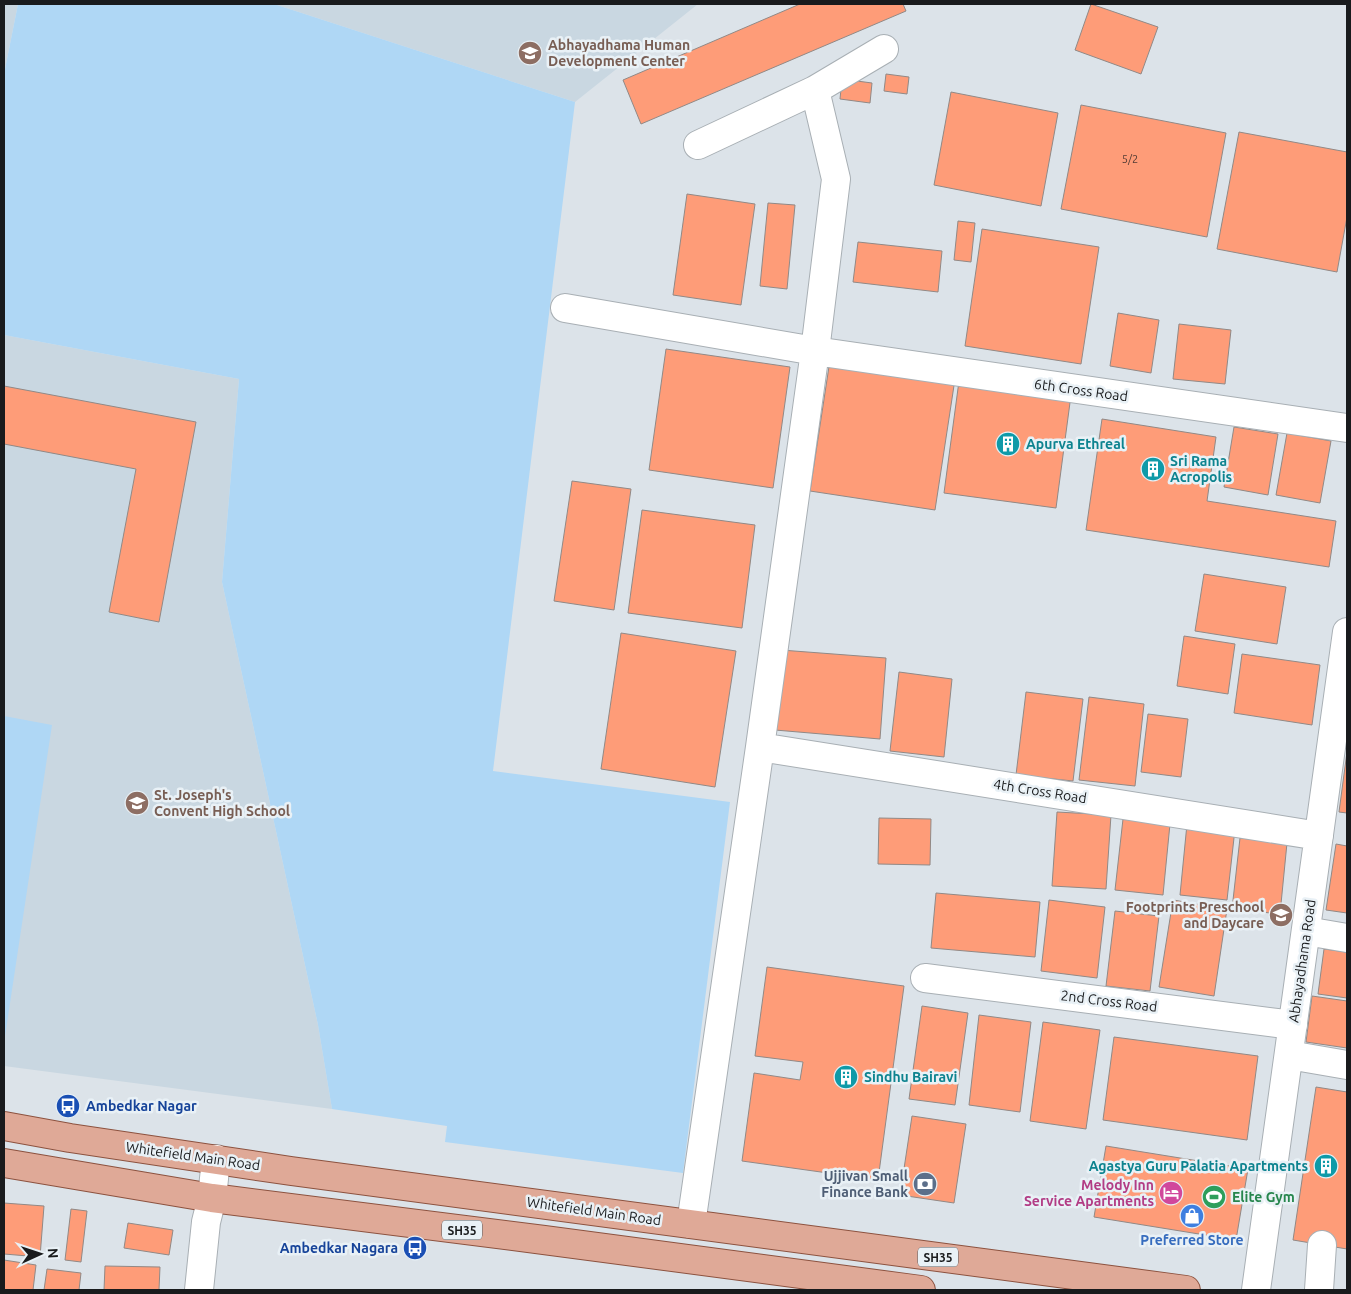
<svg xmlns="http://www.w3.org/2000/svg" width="1351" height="1294" font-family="Ubuntu,sans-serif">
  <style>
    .built { fill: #c9d7e1 }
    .green { fill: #afd7f5 }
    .building { fill: #fe9c78; stroke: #918986 }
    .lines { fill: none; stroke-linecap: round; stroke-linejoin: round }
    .minor-casing { stroke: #a8afb4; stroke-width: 30 }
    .major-casing { stroke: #8c523f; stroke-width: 30 }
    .minor { stroke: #fff; stroke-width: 28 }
    .major { stroke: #dfa997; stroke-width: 28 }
    .labels { text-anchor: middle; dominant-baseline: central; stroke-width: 5; stroke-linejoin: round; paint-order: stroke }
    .number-label { font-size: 11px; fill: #523b34 }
    .shield { fill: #e9f1f6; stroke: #575b5e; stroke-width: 1 }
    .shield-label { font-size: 12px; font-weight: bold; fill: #191b1d }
    .education-label { font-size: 14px; font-weight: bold; fill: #785e54; stroke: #e9f1f6; text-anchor: start }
    .street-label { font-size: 14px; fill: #191b1d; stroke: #e9f1f6 }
    .culture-label { font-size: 14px; font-weight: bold; fill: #0d838f; stroke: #e9f1f6; text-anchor: start }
    .transit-label { font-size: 14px; font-weight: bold; fill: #164399; stroke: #e9f1f6; text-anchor: start }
    .service-label { font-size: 14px; font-weight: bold; fill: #4e5e75; stroke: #e9f1f6; text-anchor: end }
    .hotel-label { font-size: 14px; font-weight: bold; fill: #b23c85; stroke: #e9f1f6; text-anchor: end }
    .leisure-label { font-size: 14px; font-weight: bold; fill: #27864d; stroke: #e9f1f6; text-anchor: start }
    .shop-label { font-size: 14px; font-weight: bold; fill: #366cbe; stroke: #e9f1f6 }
  </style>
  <rect width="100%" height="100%" fill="#dce3e9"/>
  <!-- built -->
  <path class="built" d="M4,4h14l-14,70z
    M274,4h424l-123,98z
    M4,335l235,44 -17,203 96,443 14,84 -328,-43z"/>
  <!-- green -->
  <path class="green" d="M18,4h256l301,98 -82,669 237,31 -47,371 -238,-31 2,-16 -115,-17 -14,-84 -96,-443 17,-203 -235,-44v-261z
    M4,716l48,9 -48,318z"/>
  <!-- building -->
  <path class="building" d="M800,4h103l3,7 -265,113 -18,-44z
    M1091,4l67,23 -17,47 -66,-24z
    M886,74l23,3 -2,17 -23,-3z
    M842,79l30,4 -2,20 -30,-4z
    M951,92l107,21 -17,93 -107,-21z
    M1081,105l145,28 -19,104 -146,-28z
    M1239,132l108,20v65l-10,55 -120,-23z
    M687,194l68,10 -14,101 -68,-10z
    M768,203l27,2 -8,84 -27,-3z
    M958,221l17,2 -4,39 -17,-2z
    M982,229l117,18 -18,117 -116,-18z
    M858,242l84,9 -4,41 -85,-10z
    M1118,313l41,7 -8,53 -41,-7z
    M1179,324l52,6 -6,54 -52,-5z
    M666,349l124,18 -17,121 -124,-18z
    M830,360l125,19 -20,131 -125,-19z
    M959,381l112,14 -15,113 -112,-15z
    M4,386l192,36 -37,200 -50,-10 27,-143 -132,-25z
    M1102,419l114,18 -9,64 129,20 -7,46 -243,-37z
    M1234,427l44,7 -10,61 -44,-8z
    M1287,433l44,8 -11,62 -44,-8z
    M572,481l59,8 -17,121 -60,-9z
    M642,510l113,15 -13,103 -114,-15z
    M1204,574l82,13 -9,57 -82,-13z
    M621,633l115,18 -21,136 -114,-18z
    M1184,636l51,8 -7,50 -51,-8z
    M781,650l105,8 -6,81 -105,-9z
    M1242,654l78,11 -8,60 -78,-12z
    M899,672l53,7 -8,78 -54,-6z
    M1026,692l57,7 -10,82 -57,-6z
    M1089,697l55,7 -9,82 -56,-6z
    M1148,714l40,5 -7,58 -40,-5z
    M1347,752v61l-8,-1z
    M1057,812l54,3 -5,74 -54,-3z
    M879,818l52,1 -1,46 -52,-1z
    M1123,819l47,5 -7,71 -48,-5z
    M1187,824l48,5 -8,71 -47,-5z
    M1240,838l47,5 -7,71 -48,-5z
    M1336,844l11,2v67l-21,-3z
    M936,893l104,9 -5,55 -104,-9z
    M1049,900l56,7 -8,71 -56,-7z
    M1173,900l54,9 -13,87 -55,-9z
    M1115,911l44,5 -9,75 -44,-5z
    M1324,949l23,3v46l-29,-4z
    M767,967l137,19 -26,194 -136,-19 12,-88 46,7 3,-18 -48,-6z
    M1312,996l35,5v47l-41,-6z
    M922,1006l46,7 -13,92 -46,-6z
    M979,1015l52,7 -11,90 -51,-7z
    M1043,1022l57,8 -14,99 -56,-8z
    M1114,1037l144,19 -11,84 -144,-20z
    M1316,1087l31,5v157l-54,-9z
    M912,1116l54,8 -12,79 -54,-8z
    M1106,1146l142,23 -12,71 -142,-23z
    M4,1203l40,3 -4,51 -36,-3z
    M71,1209l16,2 -6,51 -16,-2z
    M128,1223l45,7 -4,25 -45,-7z
    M4,1260l32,5 -3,25h-29z
    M105,1266l55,1 -1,23h-55z
    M47,1269l34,4 -2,17h-35z"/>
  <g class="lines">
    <!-- minor casing -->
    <g class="minor-casing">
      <path id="minor" d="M698,145l117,-55
        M565,308l250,43 532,77
        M760,747l559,89
        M1306,931l41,7
        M925,978l368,47
        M1289,1055l58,10
        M691,1224l69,-477 55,-396 21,-172 -21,-89 69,-41
        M199,1290l7,-68 6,-24 4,-39
        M1256,1290l91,-658
        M1319,1290l3,-45"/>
    </g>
    <!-- major casing -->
    <g class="major-casing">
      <path id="major" d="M4,1126l66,12 221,33 895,119
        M4,1163l208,35 332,42 377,50"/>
    </g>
    <!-- minor -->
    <use href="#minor" class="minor"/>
    <!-- major -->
    <use href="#major" class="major"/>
  </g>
  <!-- icons -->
  <defs>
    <g id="school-disc" transform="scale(1.25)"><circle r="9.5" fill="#8d6e63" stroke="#e9f1f6"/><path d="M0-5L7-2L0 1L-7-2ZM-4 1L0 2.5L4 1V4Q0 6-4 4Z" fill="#fff"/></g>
    <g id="building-disc" transform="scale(1.25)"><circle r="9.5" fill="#0f9aa8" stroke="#e9f1f6"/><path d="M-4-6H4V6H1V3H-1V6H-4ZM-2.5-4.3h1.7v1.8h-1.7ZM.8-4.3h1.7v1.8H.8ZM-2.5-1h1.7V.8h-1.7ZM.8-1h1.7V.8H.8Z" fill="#fff"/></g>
    <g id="bus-disc" transform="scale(1.25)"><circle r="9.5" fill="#1a4fb4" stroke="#e9f1f6"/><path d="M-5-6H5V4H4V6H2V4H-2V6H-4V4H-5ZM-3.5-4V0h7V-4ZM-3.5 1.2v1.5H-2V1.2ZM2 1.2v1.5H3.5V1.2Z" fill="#fff"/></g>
    <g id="bank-disc" transform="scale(1.25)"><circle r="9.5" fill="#5c6f8a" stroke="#e9f1f6"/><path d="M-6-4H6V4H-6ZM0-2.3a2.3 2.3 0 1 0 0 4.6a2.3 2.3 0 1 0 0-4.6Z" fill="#fff"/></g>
    <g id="hotel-disc" transform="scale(1.25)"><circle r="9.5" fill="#d1479c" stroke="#e9f1f6"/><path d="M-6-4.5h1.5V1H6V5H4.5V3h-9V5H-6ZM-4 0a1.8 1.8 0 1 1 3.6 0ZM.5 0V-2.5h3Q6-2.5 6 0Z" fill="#fff"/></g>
    <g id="stadium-disc" transform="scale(1.25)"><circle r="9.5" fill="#2e9e5b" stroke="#e9f1f6"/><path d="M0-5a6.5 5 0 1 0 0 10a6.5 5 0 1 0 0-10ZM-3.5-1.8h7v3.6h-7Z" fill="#fff"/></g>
    <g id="shop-disc" transform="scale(1.25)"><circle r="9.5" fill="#3f7fe0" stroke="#e9f1f6"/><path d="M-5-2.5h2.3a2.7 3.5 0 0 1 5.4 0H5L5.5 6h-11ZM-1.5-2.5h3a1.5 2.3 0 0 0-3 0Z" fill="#fff"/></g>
  </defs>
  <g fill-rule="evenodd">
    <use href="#school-disc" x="530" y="53"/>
    <use href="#building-disc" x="1008" y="444"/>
    <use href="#building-disc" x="1153" y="469"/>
    <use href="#school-disc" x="137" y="803"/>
    <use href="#school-disc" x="1281" y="915"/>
    <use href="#building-disc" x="846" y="1077"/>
    <use href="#bus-disc" x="68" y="1106"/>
    <use href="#building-disc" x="1326" y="1166"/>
    <use href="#bank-disc" x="925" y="1184"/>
    <use href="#hotel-disc" x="1171" y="1193"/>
    <use href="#stadium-disc" x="1214" y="1197"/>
    <use href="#shop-disc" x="1192" y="1216"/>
    <use href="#bus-disc" x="415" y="1248"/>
  </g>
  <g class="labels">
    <!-- number labels -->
    <g class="number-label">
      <text x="1130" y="159">5/2</text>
    </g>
    <!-- shield labels -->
    <g class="shield">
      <rect x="442" y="1220.5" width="40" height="19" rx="4"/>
      <rect x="918" y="1247.5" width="40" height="19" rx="4"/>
    </g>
    <g class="shield-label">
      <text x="462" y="1230">SH35</text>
      <text x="938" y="1257">SH35</text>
    </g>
    <!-- education labels -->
    <g class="education-label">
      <text x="548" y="45">Abhayadhama Human<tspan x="548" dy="16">Development Center</tspan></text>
      <text x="154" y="795">St. Joseph's<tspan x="154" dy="16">Convent High School</tspan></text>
      <text x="1264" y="907" text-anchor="end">Footprints Preschool<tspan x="1264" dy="16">and Daycare</tspan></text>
    </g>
    <!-- street labels -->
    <g class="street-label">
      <text transform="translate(1081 390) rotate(8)">6th Cross Road</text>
      <text transform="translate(1040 791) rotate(9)">4th Cross Road</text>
      <text transform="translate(1302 961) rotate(-82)">Abhayadhama Road</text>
      <text transform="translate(1109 1001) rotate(7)">2nd Cross Road</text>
      <text transform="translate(193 1156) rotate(8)">Whitefield Main Road</text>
      <text transform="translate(594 1211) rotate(8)">Whitefield Main Road</text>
    </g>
    <!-- culture labels -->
    <g class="culture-label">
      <text x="1026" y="444">Apurva Ethreal</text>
      <text x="1170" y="461">Sri Rama<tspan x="1170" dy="16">Acropolis</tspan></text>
      <text x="864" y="1077">Sindhu Bairavi</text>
      <text x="1308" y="1166" text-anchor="end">Agastya Guru Palatia Apartments</text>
    </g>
    <!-- transit labels -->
    <g class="transit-label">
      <text x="86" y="1106">Ambedkar Nagar</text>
      <text x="398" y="1248" text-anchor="end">Ambedkar Nagara</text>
    </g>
    <!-- service labels -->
    <g class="service-label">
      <text x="908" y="1176">Ujjivan Small<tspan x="908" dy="16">Finance Bank</tspan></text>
    </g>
    <!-- hotel labels -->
    <g class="hotel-label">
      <text x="1154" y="1185">Melody Inn<tspan x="1154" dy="16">Service Apartments</tspan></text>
    </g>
    <!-- leisure labels -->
    <g class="leisure-label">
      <text x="1232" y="1197">Elite Gym</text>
    </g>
    <!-- shop labels -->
    <g class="shop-label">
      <text x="1192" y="1240">Preferred Store</text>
    </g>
  </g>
  <!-- border -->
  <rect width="1351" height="1294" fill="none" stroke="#191b1d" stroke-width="10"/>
  <!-- north arrow -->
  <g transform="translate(40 1254) rotate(87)" stroke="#e9f1f6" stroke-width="4" paint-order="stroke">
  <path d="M0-4L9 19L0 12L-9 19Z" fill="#191b1d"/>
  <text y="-8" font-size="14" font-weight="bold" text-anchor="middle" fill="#191b1d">N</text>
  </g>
</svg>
